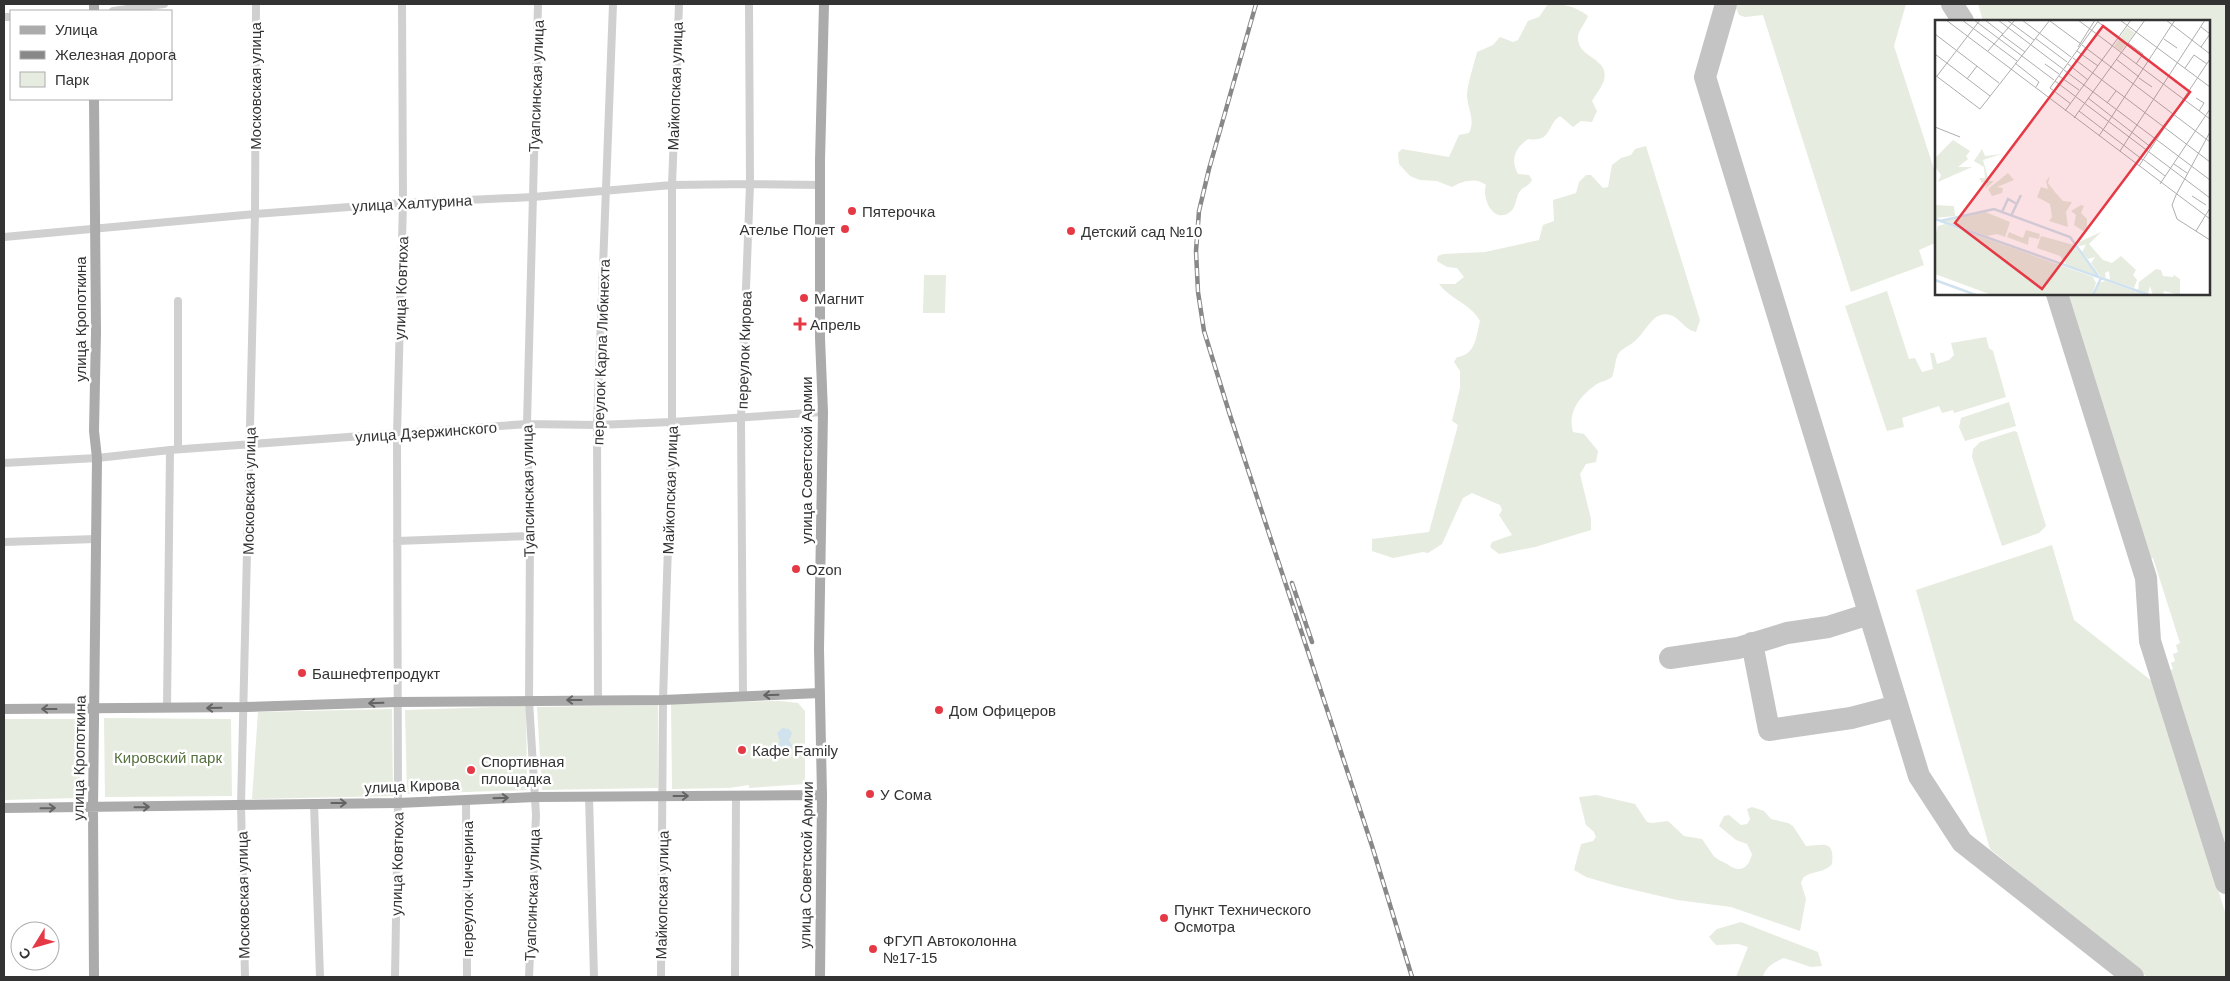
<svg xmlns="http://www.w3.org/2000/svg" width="2230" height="981" font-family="Helvetica,sans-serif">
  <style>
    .green { fill: #e6ecdf }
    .water { fill: #cfe2ee }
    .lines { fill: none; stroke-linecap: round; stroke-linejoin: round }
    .taxiway { stroke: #c4c4c4; stroke-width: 22 }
    .minor { stroke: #d0d0d0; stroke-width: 8 }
    .major { stroke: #ababab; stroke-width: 10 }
    .rail-casing { stroke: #888; stroke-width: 4.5 }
    .rail { stroke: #fff; stroke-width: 2.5; stroke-dasharray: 8; stroke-linecap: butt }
    .oneway { stroke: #636363 }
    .poi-dot { fill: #e63946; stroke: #fff; stroke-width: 2 }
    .labels { text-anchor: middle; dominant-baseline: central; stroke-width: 5; stroke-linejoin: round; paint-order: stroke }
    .street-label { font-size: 15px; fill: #333; stroke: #fff }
    .poi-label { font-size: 15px; fill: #333; stroke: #fff; text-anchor: start }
    .park-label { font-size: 15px; fill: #56703f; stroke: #fff }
    .inset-river { fill: none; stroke: #cfe2ee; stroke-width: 2.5 }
    .inset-road { fill: none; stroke: #adadad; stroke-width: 1 }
    .view { fill: #e63946; fill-opacity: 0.15; stroke: #e63946; stroke-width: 2.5 }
    .inset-edge { fill: none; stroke: #333; stroke-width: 2.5 }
  </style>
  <rect width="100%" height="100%" fill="#fff"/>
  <!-- green -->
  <path class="green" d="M1548,4c16,0 27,2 40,12 -2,6 -10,15 -10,21 -1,22 32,20 26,43 -2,7 -8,14 -12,21l5,10 -5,11 -11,-1 -8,6 -13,-11c-13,8 -8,27 -32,23 -13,9 -18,20 -10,35l11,1 3,5c-3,6 -7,6 -11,10 -7,8 -3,19 -14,24 -16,7 -25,-18 -21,-29 -10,-8 -24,-4 -34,2l-15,-6 -17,-1 -10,-4 -11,-12 -1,-11 4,-4 47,8 10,-22 10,-2c7,-13 -2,-25 -2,-39 1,-13 7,-29 10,-42l16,-7 7,-8 13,5 5,-2 10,-19 11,-4z
    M1738,4h168l-12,42 42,129v71l-1,-3 -16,7 5,15 -73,27 -88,-277 -18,2 -6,-2 -3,-7z
    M1978,4h248v850l-57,-183 4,-2 -2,-6 4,-2 -2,-7 5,-2 -2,-7 4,-2 -27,-85 -7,2 -83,-266h146v-273h-226z
    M1646,146l54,174 -4,12c-13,-3 -15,-14 -26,-17 -16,-5 -24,16 -33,24 -5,6 -15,9 -19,15 -3,6 -3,16 -6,23 -5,4 -10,4 -15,7 -16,11 -30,27 -24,48l11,2 14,17 -2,11 -10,2 -6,10 11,45v11l-56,17 -36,7 -9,-7 2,-5 20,-7 -13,-20 3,-5 -2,-5 -28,-12 -9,5 -21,46 -14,9 -5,-1 -30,6 -21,-7v-12l57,-7 29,-107 -6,-4 8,-33v-17l-6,-9 3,-5c19,-2 19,-21 23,-36 -10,-18 -29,-21 -41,-37h16l9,-7 -7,-9 -10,-1 -10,-6 1,-5 5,-2 42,-2 54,-12 4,-15 11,-4 -1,-21 23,-7 3,-11 7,-7h5l12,13 5,-1 4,-22 9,-7 10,-3 4,-6z
    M924,275h22l-1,38h-22z
    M1887,291l22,68 6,-1 7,14 11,-3 -3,-16h4l3,11 12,-4 5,-5 -3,-12 35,-6 3,11 4,3 13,46 -52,16 -1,-3 -11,3 -3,-7 -37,12 2,9 -17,4 -42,-125z
    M2009,402l7,24 -51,15 -6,-14 2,-9z
    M2014,431l3,1 29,94 -7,7 -37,13 -30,-89 1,-8 7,-7z
    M2052,545l22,75 79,62 73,233v62h-79l-157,-128 -74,-259z
    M780,701l18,2 7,8v73l-56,4v-3l-20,3 -57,1 -1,-86z
    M658,705v83l-116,2 -5,-83z
    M526,706l1,84 -120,4 -2,-84z
    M392,709l1,87 -141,3 6,-87z
    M104,718l127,1 1,77 -127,1z
    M4,719h76v79l-76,2z
    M1596,795l39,9 12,18 5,1 16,-2 16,15 18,3c4,5 7,11 11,16 4,5 9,6 14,9 12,9 21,6 25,-10l-5,-10 -11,-4 -17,-14 5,-10 5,-1 12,10 6,-1 3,-5 -3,-10 5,-2 12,4 7,8 17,4 5,3 13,20c16,0 29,-8 26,18 -9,10 -20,6 -29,14l-2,5 5,16 -6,32 -69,-24 -54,-7 -60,-14 -31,-9 -12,-7 7,-26 12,-3 3,-4 -2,-5 -8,-7 -7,-28z
    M1741,922l77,30 4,14 -11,1 -27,-9c-9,4 -19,9 -21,19h-27l12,-30 -10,-3 -22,1 -7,-8 8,-8z"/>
  <!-- water -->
  <path class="water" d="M782,728l7,1 3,4 -3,8 3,4 -1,5 -5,4 -7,-3 -2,-4 3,-6 -3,-8z"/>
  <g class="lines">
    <!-- taxiway -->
    <path class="taxiway" d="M1726,4l-21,73 214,699 43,66 171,135
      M1952,4l11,17
      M2057,294l89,284 4,63 76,242
      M1752,643l17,87 82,-12 46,-12
      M1670,658l68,-10 49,-15 41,-6 41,-13"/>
    <!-- minor -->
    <path class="minor" d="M113,11l51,-7
      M4,17h7
      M4,237l251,-23 148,-11 130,-6 139,-12 78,-1 71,1
      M178,301v148
      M4,463l93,-5 73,-8 357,-26 70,1 75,-3 151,-10
      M397,541l133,-5
      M4,542l92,-3
      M743,696l-2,-277 9,-235 -1,-180
      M598,700l-1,-275 16,-421
      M167,708l3,-258
      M589,796l5,181
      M466,800l1,177
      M314,803l6,174
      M245,977l-4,-172 14,-591 1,-210
      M395,977l3,-174 -1,-369 6,-231 -1,-199
      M529,977l7,-162 -7,-114 1,-165 -3,-112 11,-420
      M661,977l2,-277 9,-278v-237l7,-181
      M735,977l1,-180"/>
    <!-- major -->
    <path class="major" d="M94,4v7
      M4,709l241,-2 152,-5 266,-2 157,-7
      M4,808l394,-5 137,-6 287,-2
      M94,977l-1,-169 4,-350 -3,-27 2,-99 -2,-233
      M820,977l2,-182 -3,-146 4,-237 -3,-74v-178l4,-156"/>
    <!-- rail casing -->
    <g class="rail-casing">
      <path id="rail" d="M1256,4l-47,165 -10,42 -3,40 2,41 6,39 25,81 143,434 40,131
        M1292,583l20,59"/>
    </g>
    <!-- rail -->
    <use href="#rail" class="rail"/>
  </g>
  <!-- one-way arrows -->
  <defs><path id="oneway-shaft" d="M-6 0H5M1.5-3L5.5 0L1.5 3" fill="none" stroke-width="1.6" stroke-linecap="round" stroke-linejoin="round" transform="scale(1.25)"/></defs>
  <g class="oneway">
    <use href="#oneway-shaft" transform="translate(771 695) rotate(178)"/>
    <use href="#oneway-shaft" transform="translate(574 700) rotate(180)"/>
    <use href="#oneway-shaft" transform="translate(376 703) rotate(178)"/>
    <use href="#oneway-shaft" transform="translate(214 708) rotate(179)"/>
    <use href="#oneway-shaft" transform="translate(49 709) rotate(180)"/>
    <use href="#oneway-shaft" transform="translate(681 796)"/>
    <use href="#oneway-shaft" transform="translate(501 798) rotate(-2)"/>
    <use href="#oneway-shaft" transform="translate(339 803)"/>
    <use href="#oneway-shaft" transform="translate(142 807) rotate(-1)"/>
    <use href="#oneway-shaft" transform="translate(48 808) rotate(-1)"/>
  </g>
  <!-- markers -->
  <g class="poi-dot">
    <circle cx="852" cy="211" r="5"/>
    <circle cx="845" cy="229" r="5"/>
    <circle cx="1071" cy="231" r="5"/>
    <circle cx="804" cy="298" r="5"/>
    <path d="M797.5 316.5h5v5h5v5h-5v5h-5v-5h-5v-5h5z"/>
    <circle cx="796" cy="569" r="5"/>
    <circle cx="302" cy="673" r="5"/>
    <circle cx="939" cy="710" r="5"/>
    <circle cx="742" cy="750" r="5"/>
    <circle cx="471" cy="770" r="5"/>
    <circle cx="870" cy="794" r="5"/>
    <circle cx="1164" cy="918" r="5"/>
    <circle cx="873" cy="949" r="5"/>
  </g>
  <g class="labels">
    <!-- street labels -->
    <g class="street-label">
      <text transform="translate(255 86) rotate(-90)">Московская улица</text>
      <text transform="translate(536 86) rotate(-88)">Туапсинская улица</text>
      <text transform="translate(675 86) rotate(-88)">Майкопская улица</text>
      <text transform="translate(412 203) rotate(-3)">улица Халтурина</text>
      <text transform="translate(401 288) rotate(-88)">улица Ковтюха</text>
      <text transform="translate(80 319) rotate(-90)">улица Кропоткина</text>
      <text transform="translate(744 350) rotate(-88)">переулок Кирова</text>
      <text transform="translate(601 352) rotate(-88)">переулок Карла Либкнехта</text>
      <text transform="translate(426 432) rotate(-4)">улица Дзержинского</text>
      <text transform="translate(806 460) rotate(-90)">улица Советской Армии</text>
      <text transform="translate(670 490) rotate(-88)">Майкопская улица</text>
      <text transform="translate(249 491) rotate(-89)">Московская улица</text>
      <text transform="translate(528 491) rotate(-91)">Туапсинская улица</text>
      <text transform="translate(79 758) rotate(-89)">улица Кропоткина</text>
      <text transform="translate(412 786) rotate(-2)">улица Кирова</text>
      <text transform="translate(397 864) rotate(-89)">улица Ковтюха</text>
      <text transform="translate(806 865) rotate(-89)">улица Советской Армии</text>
      <text transform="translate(467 889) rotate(-90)">переулок Чичерина</text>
      <text transform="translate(243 895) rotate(-91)">Московская улица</text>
      <text transform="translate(532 895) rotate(-88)">Туапсинская улица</text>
      <text transform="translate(662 895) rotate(-89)">Майкопская улица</text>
    </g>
    <!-- poi labels -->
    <g class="poi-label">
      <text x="862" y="211">Пятерочка</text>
      <text x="835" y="229" text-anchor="end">Ателье Полет</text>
      <text x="1081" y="231">Детский сад №10</text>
      <text x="814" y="298">Магнит</text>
      <text x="810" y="324">Апрель</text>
      <text x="806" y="569">Ozon</text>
      <text x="312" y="673">Башнефтепродукт</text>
      <text x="949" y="710">Дом Офицеров</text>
      <text x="752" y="750">Кафе Family</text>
      <text x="481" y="761">Спортивная<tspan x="481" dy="17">площадка</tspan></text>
      <text x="880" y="794">У Сома</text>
      <text x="1174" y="909">Пункт Технического<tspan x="1174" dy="17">Осмотра</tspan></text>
      <text x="883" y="940">ФГУП Автоколонна<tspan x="883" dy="17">№17-15</tspan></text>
    </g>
    <!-- park labels -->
    <g class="park-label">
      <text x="168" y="757">Кировский парк</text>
    </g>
  </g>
  <!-- overview -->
  <g transform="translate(1935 20)">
    <rect width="275" height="275" fill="#fff"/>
    <path d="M192,7l8,6 -14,18 -7,-5zM18,120l17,11 -4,5 2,3 -10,8h14l-34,15 3,-7 -6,-8v-9zM47,129l3,7 16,-2 -18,6 6,21h5l-9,8 2,-6h-5l-3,-5h6l-1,-11 -10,-6zM73,153l6,7 -17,7 6,1 -1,5 -10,3 -4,-7zM115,156l-2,7 7,9 8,9 9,1 -6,10 2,15 -19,-6 3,-4 -2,-13 -13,-7 4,-10 7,2 -2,-8zM0,185l19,1 1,10 -20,2zM146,185l3,1 -3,7 6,6v11l-4,1 -9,-6 2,-10 -5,-4zM48,191l27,11 -5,15 -8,-3 -10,2 -43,-15zM10,204l148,53 3,6 -4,12h-100l-57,-21v-38l3,-10zM91,210l14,4 -1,5 -10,-2 -1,8 -21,-8 2,-5 14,6zM166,212l-12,12 14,16 9,3 9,-7 15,14 -3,5 4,5 -3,8 -24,-8 -1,-9 -4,2 1,5 -6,-2 -9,-13 4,-6 -7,2 -6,-7 4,-7 -8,1 1,-4zM106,216l33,9 22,30 -29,-10 -7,-9 -23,-8zM221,249l5,1 2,6 10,1 1,-2 6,4v16l-16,-4 -1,4h-10l-3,-9 -2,7 -10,-3 1,-8zM170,261l3,1 37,13h-51l4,-12z" fill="#e6ecdf"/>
    <path class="inset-river" d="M67,192l6,-13 9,5M76,196l10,-21M0,199l214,76M5,201l54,-12 76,28 28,39M0,260l41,15M158,275l8,-17"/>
    <path class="inset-road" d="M11,0l264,199M27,0l55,41M39,0l80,60M50,0l18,14M63,0l65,49M72,0l27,20M87,0l49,37M143,0l132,99M185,0l90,67M231,0l44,34M115,1l31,23M163,2l21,15M0,14l64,49M67,15l23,17M100,18l32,24M229,19l13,9M193,23l15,11 -7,10M147,25l128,97M143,27l17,-27M266,27l9,-13 -9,-7M53,31l27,-31M142,31l21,15M0,34l55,42M138,38l137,104M181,39l23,18M80,43l24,19 -3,5M110,44l14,10M133,44l20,16M250,48l9,-13 13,9M129,50l146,110M0,55l45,34 70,-89M2,56l43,-56M124,56l20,14M204,58l13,9M32,59l10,-13M120,61l155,117M153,78l64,50M261,78l8,5 -5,8M172,83l9,-12M136,84l-21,-16 49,-68M130,91l66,-91M144,91l64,49M139,98l71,-98M0,107l25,10M164,116l76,-116M185,131l85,-131M209,140l21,16M239,144l13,9M204,146l71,-107M225,164l50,-75M241,175l-4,10 5,14 33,21M241,175l34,-63M257,176l14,9M261,211l14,-23"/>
    <path class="view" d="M168,6l87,66 -148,197 -87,-66z"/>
    <rect width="275" height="275" class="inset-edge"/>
  </g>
  <!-- border -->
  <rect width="2230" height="981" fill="none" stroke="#333333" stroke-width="10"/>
  <!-- legend -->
  <rect x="10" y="10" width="162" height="90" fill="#ffffff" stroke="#adadad"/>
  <rect x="20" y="26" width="25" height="8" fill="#ababab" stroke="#adadad"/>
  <text x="55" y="35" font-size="15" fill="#333333">Улица</text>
  <rect x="20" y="51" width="25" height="8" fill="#888888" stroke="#adadad"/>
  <text x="55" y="60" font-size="15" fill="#333333">Железная дорога</text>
  <rect x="20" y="72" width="25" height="15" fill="#e6ecdf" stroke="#adadad"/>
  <text x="55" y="85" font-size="15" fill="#333333">Парк</text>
  <!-- north arrow -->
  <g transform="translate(35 946) rotate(233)"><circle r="24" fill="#ffffff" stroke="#adadad"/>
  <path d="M0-4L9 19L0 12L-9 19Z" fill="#e63946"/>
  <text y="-8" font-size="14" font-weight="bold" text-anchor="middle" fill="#333333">С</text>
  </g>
</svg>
